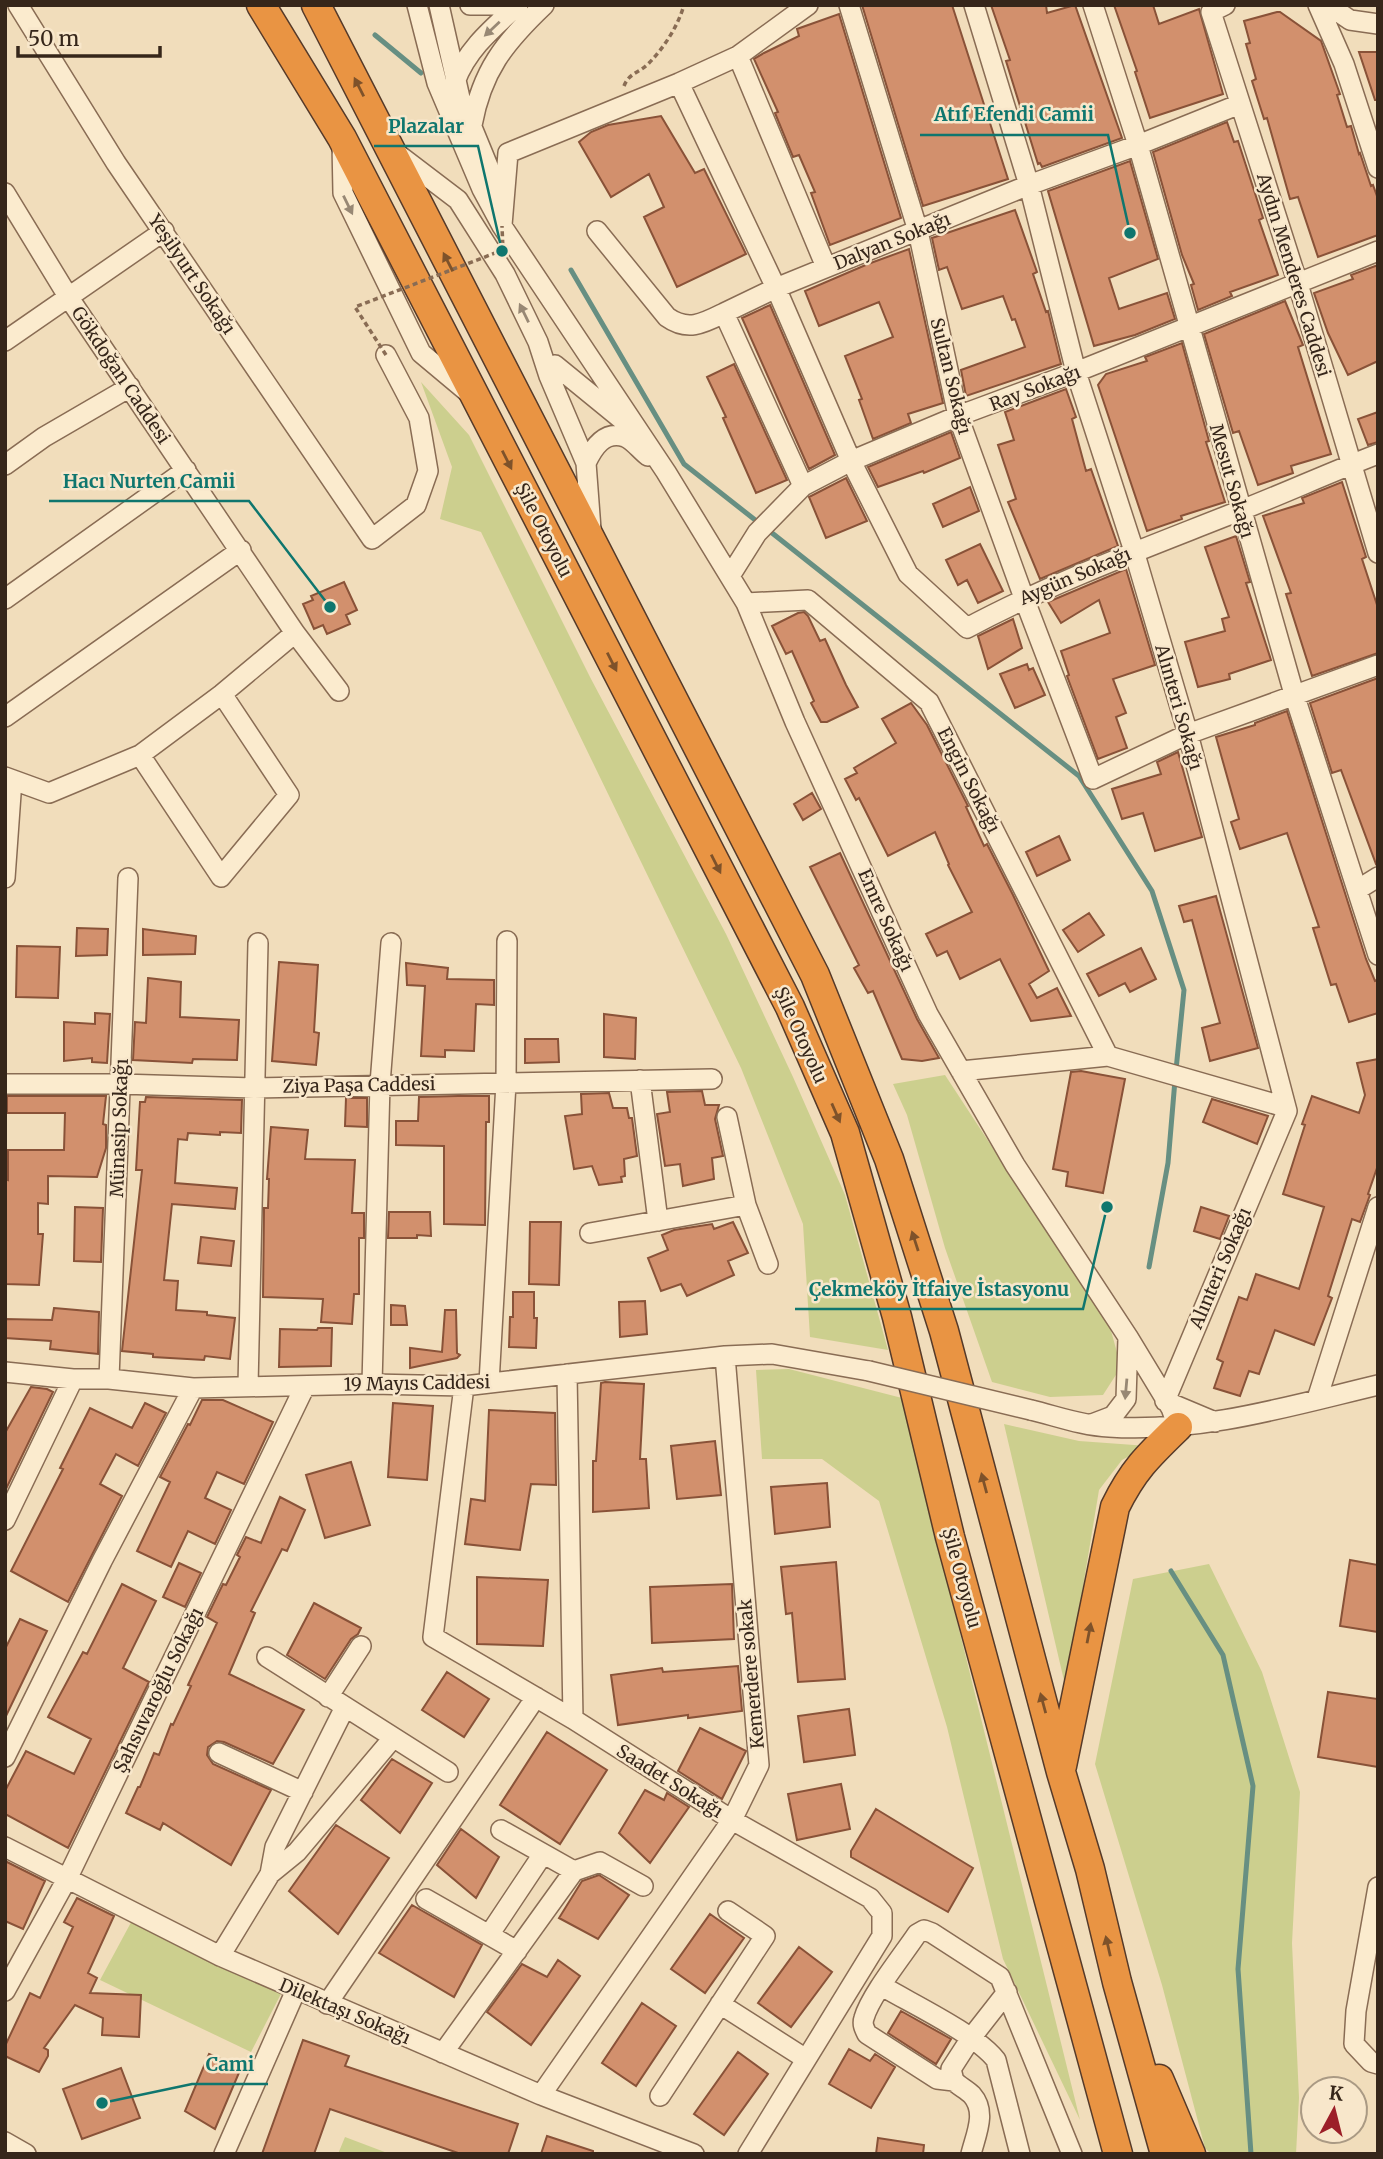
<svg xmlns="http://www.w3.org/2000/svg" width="1383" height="2159" font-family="Merriweather,serif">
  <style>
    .green { fill: #cccf8e }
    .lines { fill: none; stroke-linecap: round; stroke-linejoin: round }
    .stream { stroke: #678f82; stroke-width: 5 }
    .building { fill: #d2906d; stroke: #895238; stroke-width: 2 }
    .minor-casing { stroke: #896c54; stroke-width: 22 }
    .highway-casing { stroke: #563a29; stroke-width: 31 }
    .path { stroke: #896c54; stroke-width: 3.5; stroke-dasharray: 5 3.5; stroke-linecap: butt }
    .minor { stroke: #fbebce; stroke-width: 19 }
    .highway { stroke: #e99443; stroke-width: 28 }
    .minor-bridge-casing { stroke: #896c54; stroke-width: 22; stroke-linecap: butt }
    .path-bridge { stroke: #896c54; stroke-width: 3.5; stroke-dasharray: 5 3.5; stroke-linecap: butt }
    .minor-bridge { stroke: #fbebce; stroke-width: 19 }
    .oneway { fill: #988874 }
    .oneway2 { fill: #7e522a }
    .labels { text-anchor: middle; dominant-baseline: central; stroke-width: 5; stroke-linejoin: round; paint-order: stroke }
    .street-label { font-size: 18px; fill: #36261a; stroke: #f8e7cb }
    .leader { fill: none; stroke: #0f766e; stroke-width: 2.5 }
    .callout-dot { fill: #0f766e; stroke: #f8e7cb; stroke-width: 2.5 }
    .callout-label { font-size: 19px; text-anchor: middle; font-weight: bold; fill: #0f766e; stroke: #f8e7cb; stroke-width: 5; stroke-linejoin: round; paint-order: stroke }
  </style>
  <rect width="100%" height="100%" fill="#f1ddbb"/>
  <!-- green -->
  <path class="green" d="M421,382l48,53 121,242 136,257 67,143 52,118 43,155 -78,-13 -7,-113 -62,-156 -260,-536 -41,-13 12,-52z
    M945,1075l165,252 11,40 -18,28 -53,2 -58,-15 -47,-134 -38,-133 -14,-31z
    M789,1369l113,29 178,722 -77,-161 -56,-232 -68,-226 -57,-42h-60l-6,-89z
    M1004,1424l75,17 69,5 -26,14 -23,30 -33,199z
    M1209,1564l53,108 38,120 -8,151 7,155 -3,56h-85l-6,-6 -43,-163 -67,-221 38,-185z
    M135,1915l149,73 -33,64 -151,-72z
    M345,2137l45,17h-52z"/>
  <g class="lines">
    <!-- stream -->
    <path class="stream" d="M375,35l46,38
      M571,270l113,194 75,59
      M767,529l312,247 73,115 32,99 -8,80
      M1149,1267l19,-104 7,-83
      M1171,1571l52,84 30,131 -15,183 13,185"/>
  </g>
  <!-- building -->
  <path class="building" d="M862,5h90l56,174 -85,27z
    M991,5h55l1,8 28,-8 47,133 -80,29 -2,-4 -2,1 -32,-103 4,-1z
    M1114,5h39l6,19 40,-15 24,85 -73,24 -15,-46 2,-1z
    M1277,12h3l41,29 19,53 -3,1 10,32 4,-1 8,28 1,-1 11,33 2,-1 5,14v36l-60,22 -20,-60 -8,2 -23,-81 -3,1 -12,-38 4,-2 -10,-35 4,-1 -6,-22z
    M839,14l62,204 -71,27 -19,-52 4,-1 -16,-37 -6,2 -18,-44 3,-1 -24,-53 10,-6 35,-17 -2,-7z
    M1359,52h19v48h-3z
    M661,116l34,57 9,-4 42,85 -69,33 -33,-70 20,-10 -15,-33 -38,23 -32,-55 12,-10 17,-7z
    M1227,122l7,20 4,-1 25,77 -4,2 19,55 -48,17 2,4 -34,14 -7,-25 3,-1 -12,-29 -29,-103z
    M1130,161l28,98 -49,19 10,31 48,-16 8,26 -40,16 -41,11 -46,-155z
    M1015,210l22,62 -4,2 13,38 2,-1 13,53 -95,32 -5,-26 64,-23 -10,-28 -3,1 -9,-24 -41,13 -15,-42 -8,3 -7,-32z
    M909,249l34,154 -35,11 3,9 -38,16 -14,-39 3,-1 -17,-43 48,-19 -14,-35 -60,24 -14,-35 63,-27z
    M1378,265v96l-30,14 -20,-42 -14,-40 39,-14 -2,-4z
    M1285,301l18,44 -5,2 33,107 -40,12 2,7 -35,12 -19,-54 -6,2 -29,-99z
    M770,305l65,150 -26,14 -67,-151z
    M1182,343l27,98 -3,1 19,60 -44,14 1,3 -35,12 -49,-146 8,-11 41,-13 -2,-4z
    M734,364l53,116 -31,13 -33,-75 3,-1 -19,-40z
    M1066,389l10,28 -4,2 14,52 5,-2 27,77 -78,33 -32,-77 8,-3 -18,-54 16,-5 -9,-28z
    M1378,412v30l-10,3 -10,-26z
    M951,432l9,26 -36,15 -1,-2 -45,16 -10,-20z
    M846,478l21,43 -41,17 -17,-41z
    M1342,482l24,75 -4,2 16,49v45l-66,23 -26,-82 5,-1 -28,-77 41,-13 -2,-5z
    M970,487l9,24 -36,16 -10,-23z
    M1236,536l14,46 -4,1 25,77 -42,14 1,5 -32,8 -13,-45 40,-11 -3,-12 7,-2 -24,-70z
    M980,544l23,47 -25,12 -11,-23 -9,5 -12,-25z
    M1126,569l29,96 -42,14 13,34 -10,4 11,31 -29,11 -31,-83 2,-1 -8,-24 49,-18 -11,-33 -38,23 -13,-21z
    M344,582l13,28 -11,5 4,9 -23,10 -4,-9 -9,4 -11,-25 10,-4 -2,-4z
    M804,612l4,4 12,25 5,-2 21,46 12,22 -31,15h-6l-10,-19 3,-2 -22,-50 -6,3 -14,-28 26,-13z
    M1013,619l9,29 -34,21 -10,-33z
    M1027,664l2,6 4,-2 12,27 -30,13 -15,-34z
    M1378,678v185l-2,1 -35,-94 -9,3 -22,-70z
    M911,703l16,22 41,81 -2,1 18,39 3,-2 26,51 36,76 -20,13 8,14 20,-10 14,28 -40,5 -31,-62 -40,20 -13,-28 -10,5 -11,-22 46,-22 -24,-47 1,-1 -14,-32 -47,24 -29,-58 -3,2 -11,-21 12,-6 -3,-5 42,-25 -14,-24z
    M1287,711l79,248 9,22 3,-1v33l-29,9 -13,-38 -5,1 -18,-57 6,-1 -32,-94 -47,16 -9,-27 8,-3 -23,-82 39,-12v-2z
    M1178,752l24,85 -47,14 -12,-38 -21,6 -10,-30 49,-15 -4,-12z
    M812,793l9,16 -18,11 -9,-16z
    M1059,836l11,24 -33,16 -11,-24z
    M840,853l77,166 22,39 -17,3 -20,-2 -29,-68 -5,2 -14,-25 5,-3 -49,-98z
    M1216,896l42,152 -48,13 -8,-33 18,-5 -28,-103 -8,2 -5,-16z
    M1089,913l15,22 -26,17 -15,-22z
    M77,928l31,1 -1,26 -31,1z
    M143,929l53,7 -1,18 -52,1z
    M17,946l43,1 -2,51 -42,-1z
    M1141,948l15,31 -26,13 -5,-9 -26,13 -12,-22z
    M279,962l39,3 -4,67 5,1 -3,32 -44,-4z
    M406,963l42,5 -1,11 47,1v25l-18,-1 -2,47 -29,-1v7l-24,-1 4,-70 -18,-1z
    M148,978l33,4 -1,35 59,3 -2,40 -44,-1 -1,4 -59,-3 2,-38 11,1z
    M95,1013l15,1 -3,49 -15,-1v-4l-28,3v-39l31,2z
    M604,1014l32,4 -1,41 -31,-2z
    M525,1039h33l1,23 -34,1z
    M1378,1059v106l-10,29 2,1 -10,27 -8,-3 -24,77 4,2 -18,47 -39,-15 -16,44 -10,-3 -9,25 -26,-8 9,-26 -6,-3 22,-62 8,3 9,-26 43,15 25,-82 -41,-13 22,-69 -3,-1 10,-28 47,17 6,-18 -8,-32z
    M1081,1071l44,8 -22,114 -37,-7 2,-14 -15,-3 18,-97z
    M702,1091l3,14h14l-4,14 8,37 -11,2 2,21 -31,7 -3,-22 -15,2 -8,-52 13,-2 -3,-20z
    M609,1093l4,15h14l2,10h3l5,38 -13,3 1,17 -4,1 1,5 -23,3 -7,-19 -18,3 -9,-53 17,-2 -1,-20z
    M7,1096h99l-3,28 3,1v23l-9,29 -49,-1v28l-10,-1v31h5l-4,51 -34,-1v-105l3,1v-30h56l1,-37h-58z
    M458,1096h31v26h-3l-1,103 -41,-1v-78l-48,-1v-24h22l1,-24z
    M146,1097l96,3 -1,33 -21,-1v3l-32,-2 -1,7 -9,-1 -3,44 62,5 -2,21 -63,-5 -8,76 14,1 -2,29 31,2v3l28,3 -5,41 -25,-3 -1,4 -51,-3v-3l-31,-3 20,-181h-6l4,-68h5z
    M346,1098h21v29l-22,-1z
    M1212,1099l56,17 -11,28 -54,-22z
    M271,1127l37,3 -3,29 50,1 -3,53h12v25h-5v56h-5l-2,30 -31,-2 2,-23 -60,-2 1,-86v-3h4l1,-29h-2z
    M75,1207l28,1 -2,54 -27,-1z
    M1201,1207l28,9 -9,23 -26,-8z
    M389,1212h41l1,24 -14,-1v3h-29z
    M530,1222h31l-2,63 -30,-1z
    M733,1222l15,31 -20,8 6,14 -47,21 -6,-12 -20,7 -13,-33 20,-8 -6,-15 12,-5 38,-6 2,5z
    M201,1237l33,4 -3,25 -33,-3z
    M513,1292h21v26h3l-1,30 -27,-1 1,-30h3z
    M645,1301l2,33 -27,3 -1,-35z
    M391,1305l14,1 2,19h-16z
    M54,1308l45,4 -1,42 -48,-5 1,-8 -46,-3v-19l47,1z
    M445,1310h11l1,43 3,2 -3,3 -47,10v-20l32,4z
    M318,1328h14l-1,38 -52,1 1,-38 37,1z
    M605,1382l39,2 -4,75h6l3,49 -56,4v-51h3l5,-78z
    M31,1387l16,2 6,3 -48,99v-58z
    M202,1400h21l50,22 -29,62 -27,-12 -12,26 26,12 -16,34 -27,-13 -17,36 -34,-16 33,-69 -10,-5 28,-53 2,1z
    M145,1403l21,10 -28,53 -22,-12 -16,30 22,12 -54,106 -57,-31 52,-102 -3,-1 30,-60 42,20z
    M393,1403l40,3 -6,74 -39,-3z
    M489,1410l66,3 1,72 -25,-1 -11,66 -55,-6 6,-45 14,2z
    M715,1441l6,54 -44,4 -6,-53z
    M351,1462l19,63 -45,13 -19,-63z
    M827,1483l3,44 -55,7 -4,-47z
    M280,1497l25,13 -18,41 -5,-2 -31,62 4,2 -26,61 75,36 -31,54 -49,-22 -7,-1 -9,6 -1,8 6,9 58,26 -40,75 -68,-42 -3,7 -34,-17 12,-26h2l14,-34 5,2 12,-31 2,1 18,-39 -3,-1 29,-62 -10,-6 16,-33 3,1 14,-28 -3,-2 9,-18 15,6z
    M1350,1560l28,5v67l-38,-6z
    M836,1562l9,117 -47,3 -6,-69 -6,1 -5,-47z
    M179,1563l22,10 -16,34 -22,-10z
    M477,1577l71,3 -5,66 -66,-2z
    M122,1584l34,17 -33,67 26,14 -81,166 -63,-34v-23l21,-40 48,23 17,-35 -43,-22 35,-65 4,2z
    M732,1584l2,55 -82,4 -2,-56z
    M314,1603l47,25 -3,6 -7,5 -26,40 -38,-24z
    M20,1619l27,12 -42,87v-69z
    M738,1666l4,45 -54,7v-3l-70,10 -7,-50 51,-7 1,4z
    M447,1672l42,27 -25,38 -42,-27z
    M1328,1692l50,7v68l-60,-10z
    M849,1709l6,46 -51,7 -6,-46z
    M700,1728l46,23 -24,48 -44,-28z
    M547,1732l60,38 -47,74 -60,-39z
    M392,1759l40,24 -32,50 -39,-33z
    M841,1784l9,45 -53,11 -9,-46z
    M645,1790l19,10 3,-7 22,14 -39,56 -31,-30z
    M876,1809l97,59 -25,44 -97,-55v-6z
    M336,1825l53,33 -51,76 -49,-43z
    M461,1829l38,28 -23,41 -39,-33z
    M5,1861l40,20 -22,48 -18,-8z
    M599,1875l30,20 -31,44 -39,-21 23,-37z
    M77,1898l37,18 -26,57 9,5 -7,15 51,2 -2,42 -37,-2 1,-17 -28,-13 -31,43 4,2v6l-9,16 -34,-16v-10l25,-53 10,5 33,-71 -9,-5z
    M412,1905l70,40 -28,52 -75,-44z
    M710,1914l34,24 -39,55 -34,-24z
    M799,1947l33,25 -41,55 -33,-24z
    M558,1960l22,16 -49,69 -44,-33 35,-48 25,13z
    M642,2003l34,23 -40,60 -34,-23z
    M901,2011l50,28 -15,25 -48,-31z
    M303,2040l46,16 -4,10 173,58 -10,30h-47l-131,-45 -16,45h-52z
    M849,2049l21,12 5,-7 20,13 -24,41 -42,-24z
    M738,2052l30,22 -44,61 -30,-21z
    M209,2054l32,14 -26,61 -30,-18z
    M121,2068l19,50 -58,21 -19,-50z
    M547,2136l46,15v3h-52z
    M878,2138l46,7 -1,9h-47z"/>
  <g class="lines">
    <!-- minor casing -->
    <g class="minor-casing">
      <path id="minor" d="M18,5l98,158 256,376 44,-34 12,-34 -9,-53 -33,-63
        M417,5l20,78 45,106 20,37 164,246 80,131 49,119 133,292 87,151 113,172 43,71 7,19
        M439,5l21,93 35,85 3,18
        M470,5h26
        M849,5l69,226 40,185 66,182 69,181 95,-45 190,-69
        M974,5l55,180 47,187 58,179 54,183 99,377 -122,290 50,21
        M1093,5l45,140 156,549 84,261
        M1225,5l-14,7 87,272 80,269
        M1318,5l26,59 34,104
        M1328,5l22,15 28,4
        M738,56l88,211
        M455,82c12,-33 38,-54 63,-77
        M679,83l97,205 75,173 57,113 59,54c88,-47 179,-80 272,-117 46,-18 92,-39 139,-57
        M472,125c10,-54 32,-82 72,-120
        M342,143l1,50 78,160 49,41
        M395,152l63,48 47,74 33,68 11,34 37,87 5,66
        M5,193l64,105 226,335 44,58
        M502,225l6,-72 171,-70 59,-27 70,-51
        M597,231l70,86c21,15 37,6 57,-4
        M5,341l159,-110
        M555,365l71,58
        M586,463c7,-15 18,-33 39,-26 8,3 16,14 23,19
        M5,465l39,-28 86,-50
        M803,486l-79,-173 52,-25 253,-103 109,-40 102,-41
        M730,576l27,-43 46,-47 48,-25 107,-45 118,-44 302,-121
        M5,599l181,-129
        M746,603l62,-3 121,102 179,354
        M5,717l236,-167
        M140,755l81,122 68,-82 -67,-101
        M5,777l44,16 91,-38 82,-61 73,-61
        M5,878l7,-98
        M1357,890l21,-13
        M961,1071l147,-15 177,51
        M640,1080l18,141
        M5,1084h115l134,4 458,-9
        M727,1117l19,88 22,59
        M590,1233l156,-28
        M5,1372l68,7h36l84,9 179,-4 92,2 261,-30 47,-2 97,17
        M567,1374l6,345
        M109,1379l19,-501
        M489,1383l17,-300 1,-142
        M372,1384l8,-300 11,-141
        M248,1386l10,-443
        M464,1386l-31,251 140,82 159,101 138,78 12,15v23l-134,218
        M1317,1399l61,-192
        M1031,1410c25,6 52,16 78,17 92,6 181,-21 269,-42
        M1092,1424l21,-8 13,-17 2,-61
        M5,1520l68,-141
        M267,1657l181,115
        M328,1697l33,-51
        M219,1753l84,39
        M5,1757l97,-196 91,-173
        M501,1830l73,41
        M5,1847l215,109 321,139 153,59
        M270,1874l5,-27 70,-140
        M1378,1887l-22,124 -2,33 17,18 7,2
        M426,1899l91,52
        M489,1935l54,-81
        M220,1956l50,-82 27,-22 96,-114
        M882,1986c30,18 94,48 114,74l24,94
        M5,1991l63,-114 237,-491
        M327,2004l209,-307
        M720,2004l86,55
        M443,2053l131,-182 26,-9 43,24
        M954,2081l-17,-2 -70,-45c-3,-6 -5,-10 -3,-16 6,-22 39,-63 53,-84l7,-4 8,3 68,44 72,177
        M541,2095l191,-275 27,-55 -34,-409
        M660,2096l105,-160 -37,-25
        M5,2142l21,12
        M224,2154l72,-164
        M971,2154c5,-20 16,-42 1,-59 -5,-5 -13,-9 -18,-14l-3,-12 20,-31 36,-46"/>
    </g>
    <!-- highway casing -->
    <g class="highway-casing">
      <path id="highway" d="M261,5l81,133 448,869 55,126 52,184 53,220 168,617
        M316,5l499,970 74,184 55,172 117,441 29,97 27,113 48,172
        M1062,1766l53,-259c18,-37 34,-52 63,-80
        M1159,2079l32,75"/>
    </g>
    <!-- path -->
    <path class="path" d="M624,86c5,-13 15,-13 24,-22 16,-16 30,-38 36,-59"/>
    <!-- minor -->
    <use href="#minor" class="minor"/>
    <!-- highway -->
    <use href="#highway" class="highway"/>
    <!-- minor-bridge casing -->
    <g class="minor-bridge-casing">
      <path id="minor-bridge" d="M869,1371l162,39"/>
    </g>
    <!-- path-bridge -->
    <path class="path-bridge" d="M386,355l-31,-48 148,-57 -1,-24"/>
    <!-- minor-bridge -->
    <use href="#minor-bridge" class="minor-bridge"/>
  </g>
  <!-- one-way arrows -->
  <defs><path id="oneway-solid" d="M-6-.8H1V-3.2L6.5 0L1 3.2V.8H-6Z" transform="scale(1.75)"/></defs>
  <g class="oneway">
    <use href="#oneway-solid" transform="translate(492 29) rotate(137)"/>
    <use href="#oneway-solid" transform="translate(348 205) rotate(64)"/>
    <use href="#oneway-solid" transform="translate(524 313) rotate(-116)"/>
    <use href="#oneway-solid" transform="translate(1126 1389) rotate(95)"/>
  </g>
  <g class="oneway2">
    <use href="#oneway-solid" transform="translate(359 87) rotate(-117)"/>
    <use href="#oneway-solid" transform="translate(448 262) rotate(-117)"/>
    <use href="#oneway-solid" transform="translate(507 460) rotate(63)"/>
    <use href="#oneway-solid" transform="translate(612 662) rotate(63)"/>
    <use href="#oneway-solid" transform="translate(716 864) rotate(63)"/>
    <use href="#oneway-solid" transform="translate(836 1113) rotate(66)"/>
    <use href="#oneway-solid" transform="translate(915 1241) rotate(-108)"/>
    <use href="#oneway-solid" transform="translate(984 1483) rotate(-105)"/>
    <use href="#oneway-solid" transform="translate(1089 1633) rotate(-79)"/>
    <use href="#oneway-solid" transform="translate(1043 1703) rotate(-105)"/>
    <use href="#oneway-solid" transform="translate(1108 1946) rotate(-103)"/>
  </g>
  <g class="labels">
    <!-- street labels -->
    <g class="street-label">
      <text transform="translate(892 241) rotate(-22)">Dalyan Sokağı</text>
      <text transform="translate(192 274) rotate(56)">Yeşilyurt Sokağı</text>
      <text transform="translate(1294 275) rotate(73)">Aydın Menderes Caddesi</text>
      <text transform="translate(121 375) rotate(56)">Gökdoğan Caddesi</text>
      <text transform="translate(951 376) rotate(76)">Sultan Sokağı</text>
      <text transform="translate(1035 388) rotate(-21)">Ray Sokağı</text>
      <text transform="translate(1232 481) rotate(74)">Mesut Sokağı</text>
      <text transform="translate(544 530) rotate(63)">Şile Otoyolu</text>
      <text transform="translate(1075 576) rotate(-23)">Aygün Sokağı</text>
      <text transform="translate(1179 707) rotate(74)">Alınteri Sokağı</text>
      <text transform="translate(969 780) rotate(63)">Engin Sokağı</text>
      <text transform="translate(886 920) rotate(66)">Emre Sokağı</text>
      <text transform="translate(801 1035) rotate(66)">Şile Otoyolu</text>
      <text transform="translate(359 1085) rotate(-1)">Ziya Paşa Caddesi</text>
      <text transform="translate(119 1128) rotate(-88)">Münasip Sokağı</text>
      <text transform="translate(1220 1268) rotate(-67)">Alınteri Sokağı</text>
      <text transform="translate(417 1383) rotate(-1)">19 Mayıs Caddesi</text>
      <text transform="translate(962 1578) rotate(75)">Şile Otoyolu</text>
      <text transform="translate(751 1674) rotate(-95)">Kemerdere sokak</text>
      <text transform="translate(158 1690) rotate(-64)">Şahsuvaroğlu Sokağı</text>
      <text transform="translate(670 1781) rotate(32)">Saadet Sokağı</text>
      <text transform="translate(345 2011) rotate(23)">Dilektaşı Sokağı</text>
    </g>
  </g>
  <!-- callouts -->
  <path class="leader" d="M1130 233L1108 135H920M502 251L478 146H374M330 607L249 501H49M1107 1207L1083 1309H795M102 2103L192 2084H268"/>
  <g class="callout-dot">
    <circle cx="1130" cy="233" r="7"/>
    <circle cx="502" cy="251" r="7"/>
    <circle cx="330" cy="607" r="7"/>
    <circle cx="1107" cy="1207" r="7"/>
    <circle cx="102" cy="2103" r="7"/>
  </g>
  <g class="callout-label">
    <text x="1014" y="121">Atıf Efendi Camii</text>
    <text x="426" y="133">Plazalar</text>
    <text x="149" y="488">Hacı Nurten Camii</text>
    <text x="939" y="1296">Çekmeköy İtfaiye İstasyonu</text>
    <text x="230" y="2071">Cami</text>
  </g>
  <!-- border -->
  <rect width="1383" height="2159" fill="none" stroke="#36261a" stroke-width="14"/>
  <!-- north arrow -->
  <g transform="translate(1334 2110) rotate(7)"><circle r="33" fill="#f8e7cb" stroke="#aa9a84" stroke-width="2"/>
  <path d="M0-5L12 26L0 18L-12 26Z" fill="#9c1f29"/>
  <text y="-10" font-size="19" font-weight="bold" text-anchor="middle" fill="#36261a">K</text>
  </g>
  <!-- scale -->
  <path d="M18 46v10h142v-10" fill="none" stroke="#36261a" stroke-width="3.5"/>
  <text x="28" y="46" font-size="21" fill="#36261a" stroke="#f8e7cb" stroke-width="5" paint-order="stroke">50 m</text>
</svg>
